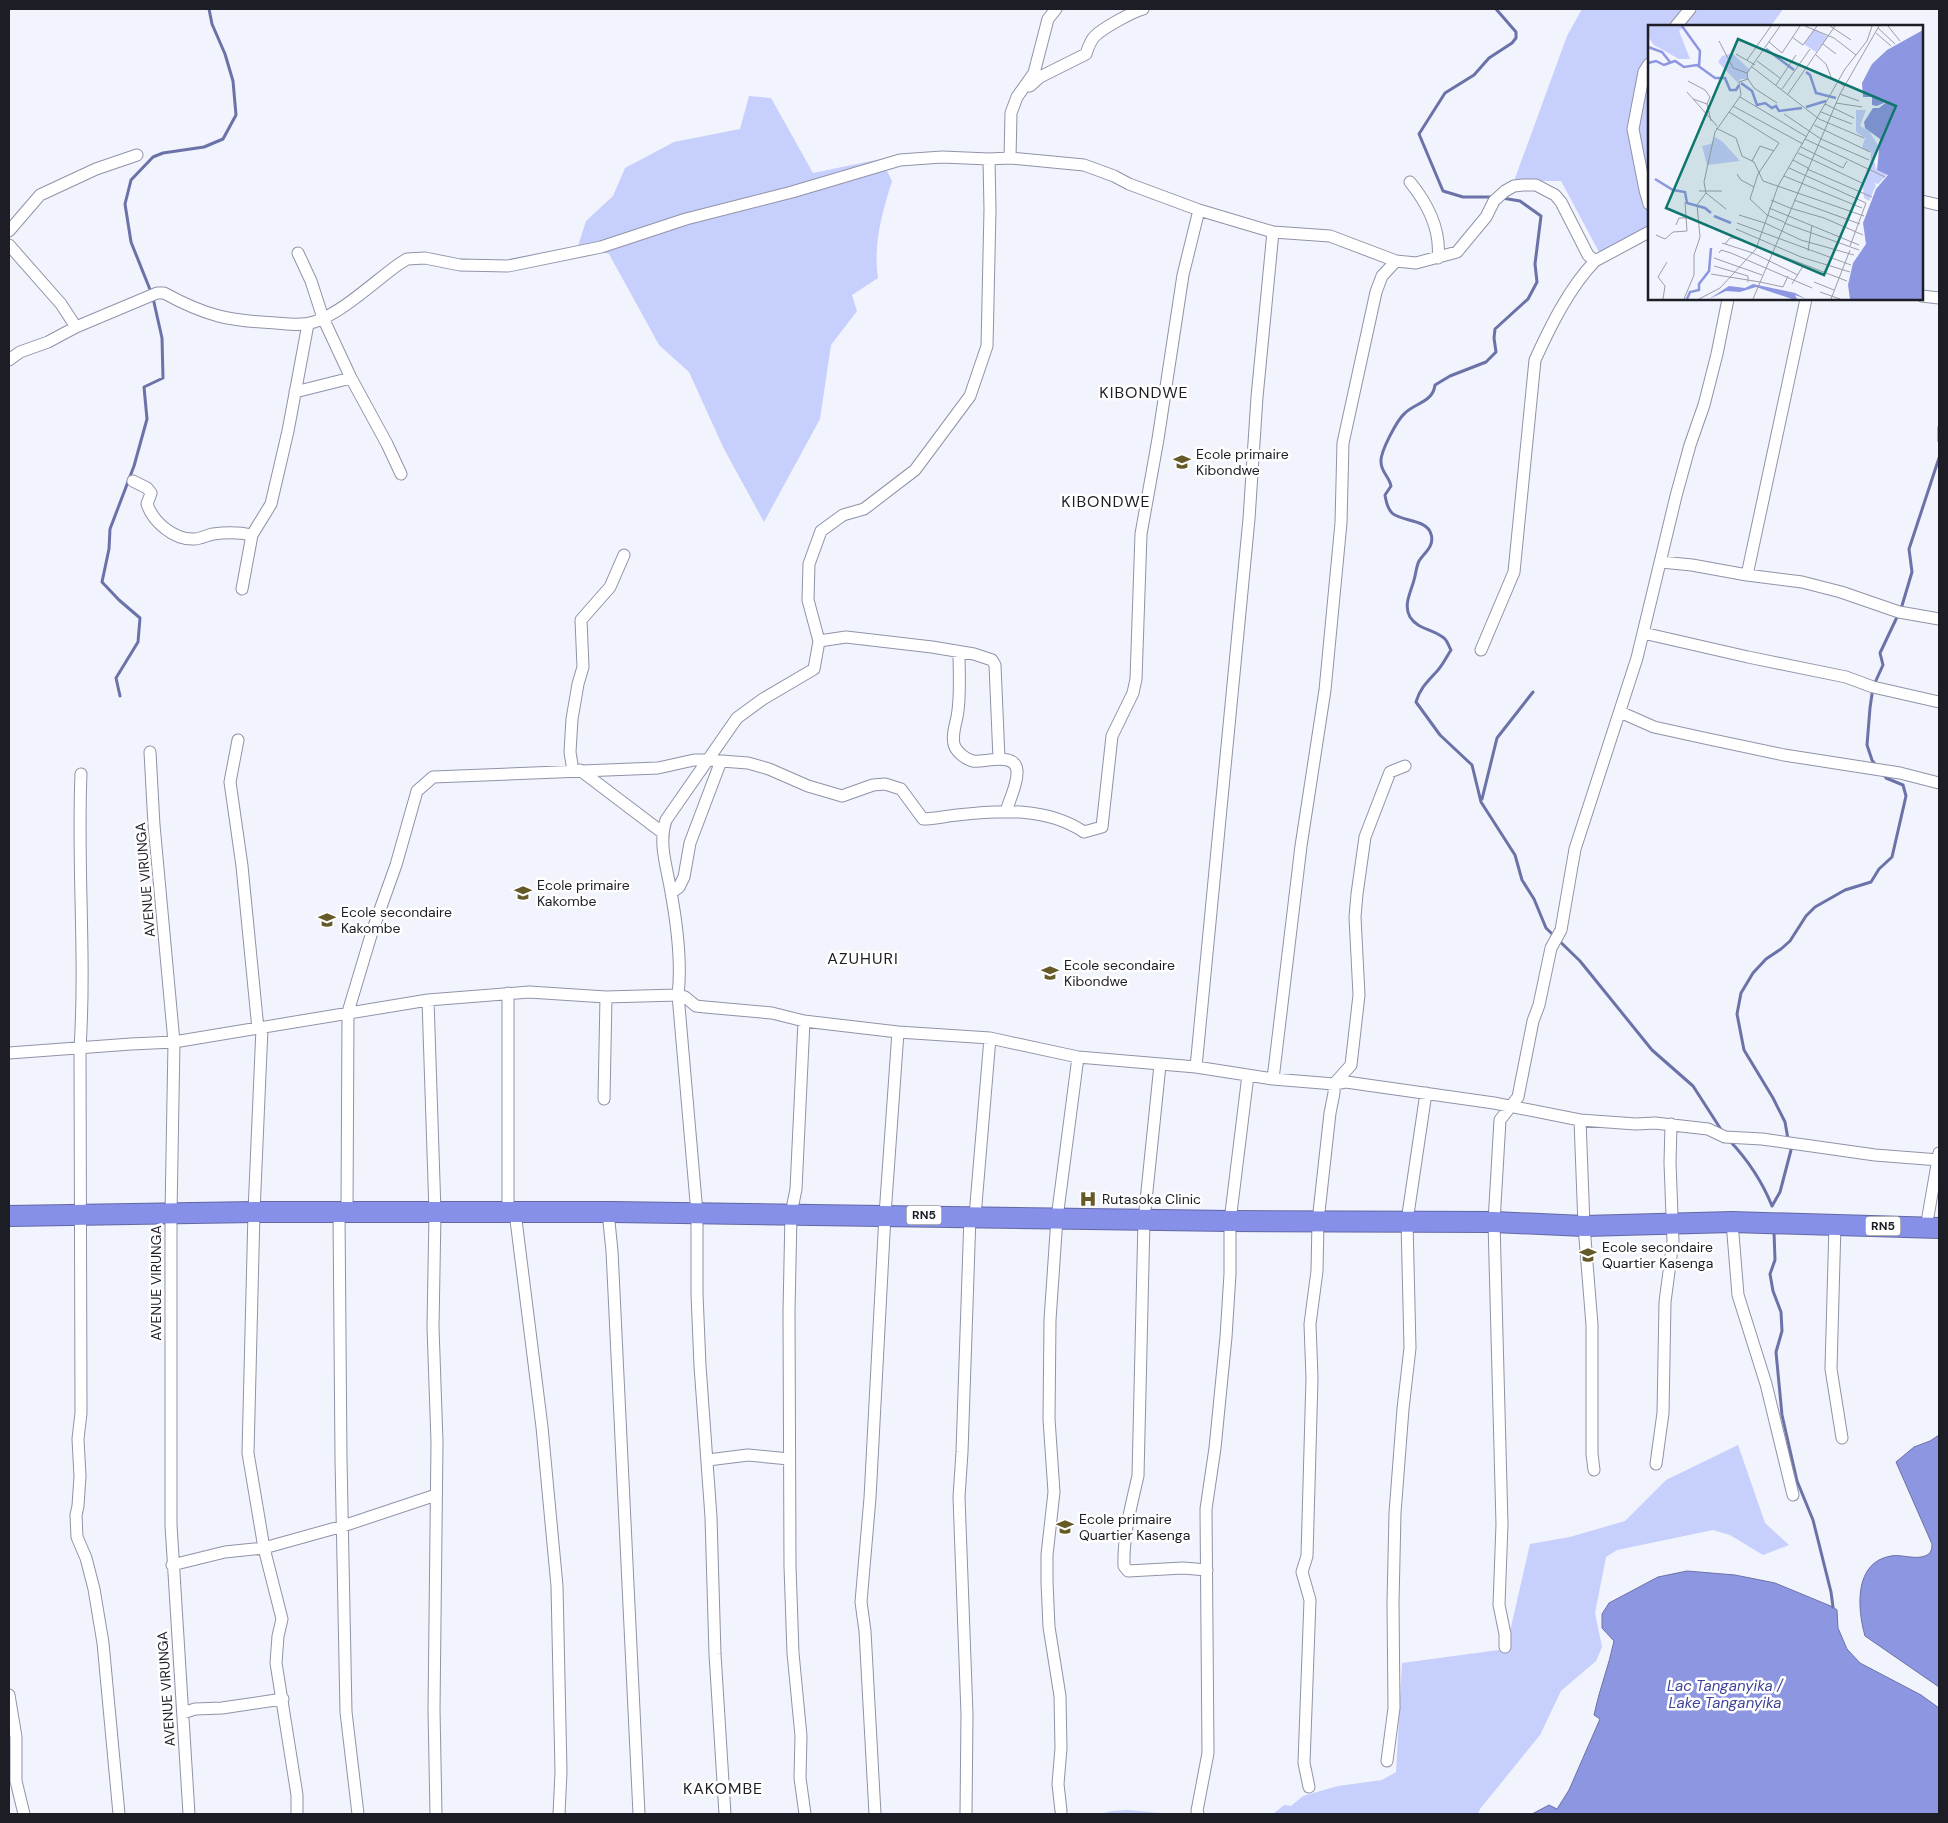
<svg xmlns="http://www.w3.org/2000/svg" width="1948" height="1823" font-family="'DM Sans',sans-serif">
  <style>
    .green { fill: #c7cffc }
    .water { fill: #8d96e0; stroke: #6b72a8 }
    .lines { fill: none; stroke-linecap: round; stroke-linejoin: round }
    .stream { stroke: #6b72a8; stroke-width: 3 }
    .street-casing { stroke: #9093a8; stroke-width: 13 }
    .highway-casing { stroke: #6268a4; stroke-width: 22 }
    .street { stroke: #fff; stroke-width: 11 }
    .highway { stroke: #8790e9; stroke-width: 20 }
    .labels { text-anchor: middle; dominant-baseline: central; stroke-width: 5; stroke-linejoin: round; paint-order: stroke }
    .shield { fill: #fff; stroke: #606166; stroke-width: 1 }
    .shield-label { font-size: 12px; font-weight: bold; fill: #1c1d25 }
    .poi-label { font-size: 14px; fill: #1c1d25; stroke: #fff; text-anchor: start }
    .street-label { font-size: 14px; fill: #1c1d25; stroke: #fff }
    .water-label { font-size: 15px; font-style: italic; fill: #404299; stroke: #fff }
    .quarter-label { font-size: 16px; letter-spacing: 1px; fill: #1c1d25; stroke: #fff }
    .inset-river { fill: none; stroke: #8d96e0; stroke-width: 2.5 }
    .inset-road { fill: none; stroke: #9c9da7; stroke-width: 1 }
    .view { fill: #0f766e; fill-opacity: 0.15; stroke: #0f766e; stroke-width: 2.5 }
    .inset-edge { fill: none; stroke: #1c1d25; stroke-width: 2.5 }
  </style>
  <rect width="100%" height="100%" fill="#f1f3fd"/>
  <!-- green -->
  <path class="green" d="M1582,9h201l-12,17h-122v201l-50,25 -38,-71h-47l53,-145z
    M749,96l22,2 42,75 68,-14 11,22c-10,32 -19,63 -14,97l-26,17 5,16 -26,34 -11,74 -56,103 -40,-73 -35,-77 -30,-27 -50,-91 -31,-8 8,-25 27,-25 12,-28 49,-26 66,-13z
    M1738,1445l27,78 24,22 -26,10 -33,-20 -17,-5 -96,20 -11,7 -11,56 7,34 -6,14 -35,30 -21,44 -60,74 -2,5h-205l11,-9 7,1 12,-10 35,-10 44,-6 14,-8 6,-109 104,-14 24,-105 40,-7 55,-16 41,-41z
    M1128,1810l45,4h-74l13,-3z"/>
  <!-- water -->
  <path class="water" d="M1939,1435v252l-74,-51c-8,-28 -11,-74 26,-80 11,-2 23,4 34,0 6,-2 7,-7 7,-12l-36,-82 18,-15 16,-6z
    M1687,1571l48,4 40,8 58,24 4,3 1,18 9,21 13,14 61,32 18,13v106h-407l17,-9 8,4 12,-19 31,-71 -6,-4c5,-25 15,-49 20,-74l-12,-13v-14l7,-11 49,-26z"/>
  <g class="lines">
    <!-- stream -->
    <path class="stream" d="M1493,197h-30l-20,-6 -24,-57 26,-41 29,-18 15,-17 23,-15 4,-5v-6l-20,-23
      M1502,198l18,3 21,15 -6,48 2,18 -9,17 -33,30 -1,9 2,14 -10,10 -36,14 -15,9c-2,17 -20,18 -30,28 -8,7 -25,39 -24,49 0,10 8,14 10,24l-6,9c1,6 2,13 7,18 10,9 35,6 39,21 4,12 -7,19 -12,27 -3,6 -3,13 -5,19 -3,12 -11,25 -4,37 8,13 25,12 35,22 3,3 4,8 6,11 -4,6 -8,14 -13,20 -10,11 -18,18 -22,32l24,33 32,30 9,37 34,53 7,25 12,19 12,29 34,33 72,89 41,36 29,45
      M151,292l-20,-50 -6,-38 6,-24 22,-23 10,-4 41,-6 19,-8 13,-24 -3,-34 -8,-27 -13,-30 -3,-15
      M1939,427v14
      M1901,609l11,-37 -3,-23 30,-91
      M120,696l-4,-18 22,-36 2,-24 -21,-18 -17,-18 7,-33 1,-20 24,-63 13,-47 -3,-32 19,-9 -1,-40 -9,-40
      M1877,767l-5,-7 -5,-15 3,-37 3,-21 10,-22 -3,-12 18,-38
      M1482,799l15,-61 36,-46
      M1788,1139l-3,-17 -12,-24 -29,-48 -7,-36 4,-21 12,-20 13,-14 15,-10 9,-8 16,-25 9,-9 30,-17 26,-8 8,-13 13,-12 14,-61 -3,-11 -17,-7 -3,-5
      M1729,1140c19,20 33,41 43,66
      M1772,1206l8,-14 11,-42 -1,-5
      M1774,1232l1,28 -5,14 3,17 8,21 1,19 -6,21 6,63 15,66 16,39 18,72 2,15"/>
    <!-- street casing -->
    <g class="street-casing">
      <path id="street" d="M1676,26l14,-17
        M1649,64l-5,8 -11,57 12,61 4,14
        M1030,86l10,-9 46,-23c2,-6 4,-13 9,-18 8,-8 37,-24 48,-27
        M1010,158l1,-45 6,-16 17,-24 14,-54 8,-10
        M1410,182c17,21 31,48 28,76
        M1922,201l17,4
        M9,231l31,-36 56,-26 41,-14
        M9,245l52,59 15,23
        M298,253l13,28 12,37 28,60 36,66 14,30
        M1922,296l17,2
        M9,360l11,-8 28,-10 28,-15 81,-34h7c42,23 65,28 112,30 13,1 26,3 38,-1 28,-9 61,-41 85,-58l8,-5 18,-1 35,7 48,1 93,-19 85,-28 106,-27 108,-32 42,-3 47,2 21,-1 74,7 30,11 15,8 70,26 74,22 57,4 66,25 20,2 41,-11 29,-35 8,-16 11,-10 9,-5 9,-1h13l19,10 6,7 27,53 7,6 54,-29
        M295,392l56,-14
        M133,481l14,7 4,5 -4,11c6,18 27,36 47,35 7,0 13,-4 19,-5 14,-2 26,-2 39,1
        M1661,562l31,3 55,10 55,7 39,10 58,20 40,7
        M1747,575l59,-276
        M242,589l10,-54 19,-31 17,-73 20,-107
        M1643,633l105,24 98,20 27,10 66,15
        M819,641l27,-4 86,10 42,7 18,6 3,5 4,94
        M1481,650l33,-78 21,-212c15,-33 34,-72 60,-99
        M959,652c0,21 2,45 -2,65 -2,9 -6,22 -2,30 3,6 12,13 18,14 11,2 43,-10 44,10 1,13 -8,29 -11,41
        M1620,712l34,15 50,11 80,17 116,18 39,10
        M238,740l-8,42 12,84 16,163
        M150,752l4,73 20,217 -3,171v312l18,289
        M580,770l83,63
        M573,771l-3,-19 2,-33 6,-35 5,-17 -2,-47 29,-33 14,-32
        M81,774c-4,91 5,182 -1,274l1,365 -3,26 2,37 -2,30 -2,9 1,22 9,21 8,31 9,54 16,171
        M671,893l8,-6 5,-10 6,-34 31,-82
        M428,1000l7,212 -2,115 4,115 -3,268 2,104
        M804,1021l-8,168 -5,25 -2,97 1,255 3,87 8,83 -1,42 5,36
        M262,1028l-8,184 -6,241 16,95 18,71 -4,17 -2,27 21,132v19
        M9,1053l122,-9 43,-2 254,-42 101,-8 77,5 72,-2 7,2 11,9 9,1 67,6 32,8 94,11 92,6 88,19 118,10 77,12 61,5 12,-2 148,21 86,17 56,4 19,-1 53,6 17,8 37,2 113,16 64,5
        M1160,1065l-16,155 -6,256c-7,30 -15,60 -14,90l4,5 55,-3 24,2
        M1196,1067l53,-548 8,-122 16,-165
        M1273,1079l28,-233 24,-156 16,-167 2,-80 33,-151 6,-16 14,-15
        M604,1099l2,-102
        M1580,1120l4,106 8,99v129l2,16
        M339,1212l2,247 5,253 12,102
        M347,1212l1,-200 24,-80 24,-67 21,-74 16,-14 199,-8 26,-1 36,-8h14l40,3 21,6 39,17 34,10 31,-11 12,-1 16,5 22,30c12,0 23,-3 34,-4 43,-5 90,-8 127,17l18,-5 10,-91 21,-43 3,-14 5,-145 17,-95 25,-164 16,-65
        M508,1212v-219
        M515,1212l27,215 15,159 4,186 -2,42
        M608,1212l4,39 27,563
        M975,1216l15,-178
        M1732,1222l6,73 28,89 27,111
        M1835,1224l-4,145 11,69
        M1926,1228l13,-75
        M708,1460l40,-5 41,4
        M1656,1464l7,-51 2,-111 8,-61 -3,-78 1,-39
        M172,1565l53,-13 39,-4 79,-22 93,-31
        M1505,1647v-13l-6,-29 3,-81 -8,-302 6,-102 18,-23 15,-76 6,-16 12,-57 10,-18 14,-81 62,-191 39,-162 14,-51 14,-40 13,-51 11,-55
        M9,1695l7,42v44l8,33
        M183,1713l12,-4 27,-1 61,-9
        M1387,1761l7,-53 -1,-105 2,-90 8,-104 7,-61 -3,-127 19,-128
        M1309,1787l-5,-24 6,-163 -8,-28 5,-16 5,-178 -2,-54 7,-53 1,-50 12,-108 4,-20v-9l17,-19 8,-70 -4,-78 2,-23 8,-57 25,-65 15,-6
        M1061,1811l-3,-27 3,-36 -1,-52 -11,-69 -2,-45v-27l7,-63 -5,-73 1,-99 7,-102 21,-161
        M725,1814l-10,-160 -4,-137 -11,-151 -3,-72v-81l-19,-218c4,-33 -1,-70 -7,-103 -4,-25 -13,-48 -5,-72l71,-102 26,-19 51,-30 5,-28 -11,-41 1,-36 12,-33 22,-16 21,-6 51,-39 55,-74 17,-50 3,-136 -1,-51
        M875,1814l-10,-183 -4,-29 9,-104 15,-283 13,-183
        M966,1814l1,-100 -8,-217 3,-45 8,-236
        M1198,1814l-1,-3 11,-58 -2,-244 9,-61 11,-111 4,-63v-53l18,-146"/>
    </g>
    <!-- highway casing -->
    <g class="highway-casing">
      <path id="highway" d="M9,1216l245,-4h359l617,9 264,1 90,4 148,-4 207,6"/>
    </g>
    <!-- street -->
    <use href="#street" class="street"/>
    <!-- highway -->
    <use href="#highway" class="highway"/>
  </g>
  <!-- icons -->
  <defs>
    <g id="school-bare" transform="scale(1.35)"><path d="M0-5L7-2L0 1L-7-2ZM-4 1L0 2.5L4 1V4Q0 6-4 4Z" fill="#655a27" stroke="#fff" stroke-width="2.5" paint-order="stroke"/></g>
    <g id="hospital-bare" transform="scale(1.35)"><path d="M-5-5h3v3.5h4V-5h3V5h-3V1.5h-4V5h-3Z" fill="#655a27" stroke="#fff" stroke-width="2.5" paint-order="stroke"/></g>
  </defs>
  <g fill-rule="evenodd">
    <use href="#school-bare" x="1182" y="462"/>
    <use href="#school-bare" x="523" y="893"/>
    <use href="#school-bare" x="327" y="920"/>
    <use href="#school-bare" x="1050" y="973"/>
    <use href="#hospital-bare" x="1088" y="1199"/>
    <use href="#school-bare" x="1588" y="1255"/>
    <use href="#school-bare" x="1065" y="1527"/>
  </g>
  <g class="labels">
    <!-- shield labels -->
    <g class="shield">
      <rect x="906.5" y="1205.5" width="35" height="19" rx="4"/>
      <rect x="1865.5" y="1216.5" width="35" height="19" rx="4"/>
    </g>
    <g class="shield-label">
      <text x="924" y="1215">RN5</text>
      <text x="1883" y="1226">RN5</text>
    </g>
    <!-- poi labels -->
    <g class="poi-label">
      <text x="1196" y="454">Ecole primaire<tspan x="1196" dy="16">Kibondwe</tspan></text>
      <text x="537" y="885">Ecole primaire<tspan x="537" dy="16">Kakombe</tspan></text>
      <text x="341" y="912">Ecole secondaire<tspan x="341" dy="16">Kakombe</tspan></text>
      <text x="1064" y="965">Ecole secondaire<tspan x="1064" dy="16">Kibondwe</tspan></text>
      <text x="1102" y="1199">Rutasoka Clinic</text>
      <text x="1602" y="1247">Ecole secondaire<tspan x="1602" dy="16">Quartier Kasenga</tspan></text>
      <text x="1079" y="1519">Ecole primaire<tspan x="1079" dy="16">Quartier Kasenga</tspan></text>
    </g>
    <!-- street labels -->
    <g class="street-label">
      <text transform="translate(145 880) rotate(-95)">AVENUE VIRUNGA</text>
      <text transform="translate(156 1283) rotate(-90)">AVENUE VIRUNGA</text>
      <text transform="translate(166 1689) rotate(-94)">AVENUE VIRUNGA</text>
    </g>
    <!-- water labels -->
    <g class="water-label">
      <text x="1725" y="1686">Lac Tanganyika /<tspan x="1725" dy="17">Lake Tanganyika</tspan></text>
    </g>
    <!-- quarter labels -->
    <g class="quarter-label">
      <text x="1144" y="392">KIBONDWE</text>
      <text x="1106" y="501">KIBONDWE</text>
      <text x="863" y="958">AZUHURI</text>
      <text x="723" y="1788">KAKOMBE</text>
    </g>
  </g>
  <!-- overview -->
  <g transform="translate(1648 25)">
    <rect width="275" height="275" fill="#f1f3fd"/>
    <path d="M0,1h36l-5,5 11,28h-11l-25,-14 -6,-8zM166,4l14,8 -12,15 -12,-8zM84,28l17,16 -2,10h-7l-2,4 -20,-21 4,-6zM208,85h10l-6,16 9,5 10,16 -5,13 2,9 12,5 -10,10 -4,-1 2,2 -7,16 -5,-3 -1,-11 7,-17 1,-18 -9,-4 3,-10 -9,-6zM67,112l8,5 17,19 -33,4 -5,-19 9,-2z" fill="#c7cffc"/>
    <path d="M275,5v269h-73l-2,-14 5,-22 13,-19 -3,-21 13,-34 12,-14 -11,-5 3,-31 -15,-11 -1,-6 9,-14h6l9,-7 -11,5 -5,-1v-8h-9l-1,-14 10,-19 15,-14zM105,259l42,9 11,6 -11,-4 2,4h-5l-36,-12 -16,5 -14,-1 -17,8 20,-13 16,2z" fill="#8d96e0"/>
    <path class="inset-river" d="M34,1l18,25 -1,16M0,22l14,5 8,10M118,24l28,21M0,38l8,-2 8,4 11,-4 9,6 13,-2 18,13h10l5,12h6l3,-5M158,47l4,3 6,18 20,5M93,58l11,8 5,14 8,-2 7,5 4,-2 3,5 23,-3M158,82l20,-6M7,154l18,11 12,2 2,11 18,5 6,5M66,191l17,7M39,274l3,-7 9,-2v-6l10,-13 2,-23"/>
    <path class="inset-road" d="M157,1l29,12 22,17M182,1l21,14M240,1l12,15M230,3l17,16M228,8l15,13M144,12l11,8 14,-19M71,16l14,27 14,5M121,17l13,11 18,-27M175,19l13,10M88,29l19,11M168,30l10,9 5,13 13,9M99,35l24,-34M109,36l23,17M104,42l67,52 45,19M100,54l6,9 23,15M40,56l17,9 5,7 -3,7M128,60l20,-30M134,64l28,-40M39,67l30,34M140,69l47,-68M192,69l19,7M92,72l67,40M45,74l14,5 4,17M188,78l26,4M177,79l29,14M85,81l70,38M81,87l50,31 -21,31 -8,25 17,16 17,7M173,87l31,12M136,89l37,25 48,21M166,100l56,27M68,103l20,10 6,18 12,6 9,19 101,35M157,114l80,38M153,122l42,21 4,-7M150,128l64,30M145,135l15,8M104,136l8,-15 14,5M141,143l77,35 -16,43M159,144l65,28M89,149l4,6 13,7M136,151l78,32M51,166h23M58,168l20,16M123,175l19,8M146,175l66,24M121,183l90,37M142,183l34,10 39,17M91,190l26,8M89,198l114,42M117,198l36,17 53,15M136,198l75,27M28,200l3,-7h8M88,204l65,28 49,15M8,210l9,4 8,-7 14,-1 -2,-29M74,218l31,10 45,22M77,219l5,-6h5l112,43M160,226l4,-26M71,228l2,-3 10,3 81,35M66,233l48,17M66,241l34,10v6M63,249l49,8M112,257l23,5 5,-11M166,257l20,8M144,259l11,-18M172,267l20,7M15,274l2,-13 -7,-9 9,-15M36,274l10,-24v-20l6,-18 -3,-32 9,-12 -2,-11 11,-50 26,-37 -2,-13 9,-3 -1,-6 33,-47M51,274l21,-11 36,-39 22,-63 67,-117 22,-28 5,-15M105,274l87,-205 39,-68M183,274l19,-49"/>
    <path class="view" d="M90,14l158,67 -72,169 -158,-67z"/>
    <rect width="275" height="275" class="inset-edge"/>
  </g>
  <!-- border -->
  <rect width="1948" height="1823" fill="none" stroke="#1c1d25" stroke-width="20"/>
</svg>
